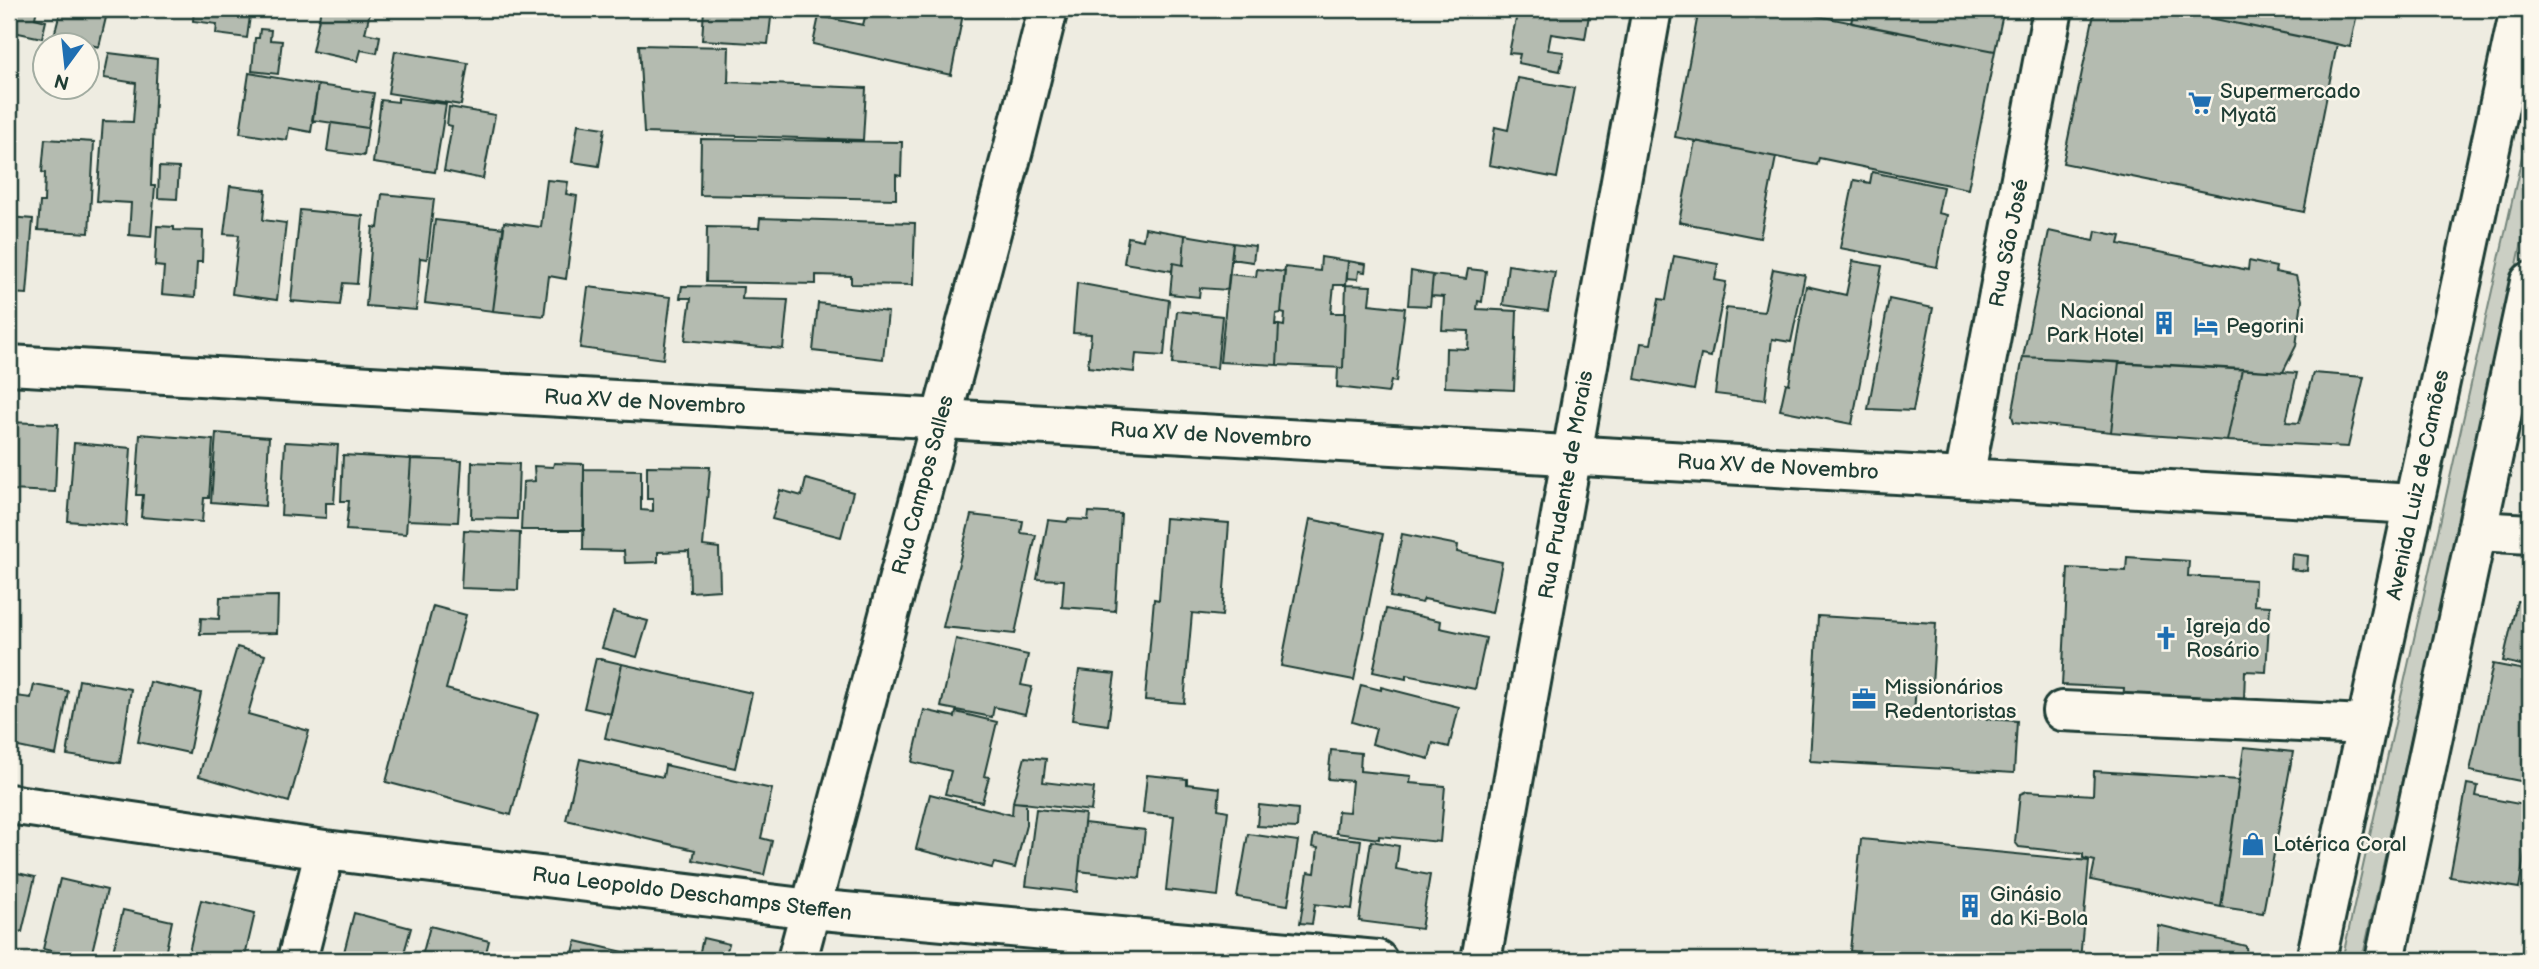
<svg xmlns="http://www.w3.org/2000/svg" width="2539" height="969" font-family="'Balsamiq Sans',sans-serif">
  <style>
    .green { fill: #cbcfc4; stroke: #75867c; stroke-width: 2 }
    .building { fill: #b4bbb0; stroke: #1f3d34; stroke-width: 2 }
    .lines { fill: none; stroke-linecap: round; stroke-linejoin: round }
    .minor-casing { stroke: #1f3d34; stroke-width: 44 }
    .major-casing { stroke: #1f3d34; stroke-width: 44 }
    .minor { stroke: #fbf7ec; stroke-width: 38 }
    .major { stroke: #fbf7ec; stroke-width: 38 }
    .labels { text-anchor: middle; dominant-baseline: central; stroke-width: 5; stroke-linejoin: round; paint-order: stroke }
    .poi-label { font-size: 21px; fill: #1f3d34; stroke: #fbf7ec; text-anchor: start }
    .street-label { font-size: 21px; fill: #1f3d34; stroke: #fbf7ec }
  </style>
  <rect width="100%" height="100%" fill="#eeece1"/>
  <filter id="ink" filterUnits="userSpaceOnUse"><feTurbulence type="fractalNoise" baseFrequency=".0143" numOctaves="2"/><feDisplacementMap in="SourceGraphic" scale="14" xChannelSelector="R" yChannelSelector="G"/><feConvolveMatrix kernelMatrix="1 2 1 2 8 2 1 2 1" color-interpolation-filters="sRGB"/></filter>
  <g filter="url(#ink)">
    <!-- green -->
    <path class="green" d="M2530,121v85l-168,754h-20z"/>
    <!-- building -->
    <path class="building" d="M9,9h28l-2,9 11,3 -4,17 -33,-7z
      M61,9h47l-9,38 -45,-11z
      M194,9h57l-4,29 -31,-4 1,-10 -24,-3z
      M321,9h32l17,3 -5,21 15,3 -3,17 -16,-3 -3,11 -46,-10z
      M704,9h68l-4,35 -66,-4z
      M867,9h97l-13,66 -138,-31 6,-28 44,9z
      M1518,9h72l-5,30 -34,-5 -3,16 16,2 -4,19 -42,-8 2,-9 -11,-1z
      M1699,9h84l212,42 -27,138 -149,-31 -2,7 -142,-28z
      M1854,9h150l-9,42 -144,-28z
      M2095,9h71l171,35 -33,168 -241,-49z
      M2166,9h192l-8,38z
      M260,29l11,1 -1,10 12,1 -4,33 -26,-3 3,-33h4z
      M639,45l90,2 -1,35 138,6 -3,52 -219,-7z
      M395,51l73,12 -7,42 -73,-12z
      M109,53l48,6 -6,127h4l-4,51 -22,-2 2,-32 -34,-2 6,-80 30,1 3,-39 -32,-5z
      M249,73l69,12 -7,47 -22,-4 -2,12 -47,-7z
      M1518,78l56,10 -17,90 -68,-13 6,-38 13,3z
      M318,85l56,8 -6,35 -56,-8z
      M398,98l48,6 -11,68 -62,-9 8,-63 17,2z
      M449,107l46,8 -12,64 -39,-8 8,-45 -5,-1z
      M331,123l37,5 -4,28 -37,-5z
      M578,124l27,4 -6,38 -27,-4z
      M45,139l49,3 -5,91 -51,-3 2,-28h4l1,-29 -3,-1z
      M701,139l201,3 -1,34 -5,-1v24l-196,-4z
      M1695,141l81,16 -16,81 -81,-16z
      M159,167l20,1 -2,31 -19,-1z
      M1872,172l71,15 -5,26 9,2 -10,52 -97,-19 14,-68 16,3z
      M547,180l21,2 -2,12 11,2 -11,83 -17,-3 -5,40 -51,-5 11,-89 37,5z
      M230,186l36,4 -3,30 23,3 -9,77 -45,-6 7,-59 -15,-1z
      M382,194l52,5 -7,60 -7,-1 -4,52 -50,-4 7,-79 5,1z
      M300,210l63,6 -6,68 -14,-1 -3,22 -49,-4z
      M9,217l24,2 -6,75 -18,-1z
      M760,218l155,5 -2,62 -62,-1v-8l-35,-1v9l-110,-2 1,-55 52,1z
      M435,220l69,8 -11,83 -68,-8z
      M157,226l17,1v3l29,1 -1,31h-5l-2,35 -33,-3 2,-27 -9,-1z
      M1145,228l40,7 -2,30 -10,-2 -1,8 -48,-8 4,-26 15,3z
      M2049,231l45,10 2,-10 25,5 -2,8 129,26 1,-9 27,6 -1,5 21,4 6,24 -6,46 -13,26 -260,-15z
      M1185,235l48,8 -5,47 -28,-2 -1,9 -29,-3 3,-31 10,2z
      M1233,243l22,3 -2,16 -22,-3z
      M1674,256l44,8 -3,16 11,2 -15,75 -10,-2 -7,35 -59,-11 6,-36 10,1 8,-45 7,1z
      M1321,257l27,4 -2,24h-12l-3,28h14l-2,55 -66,-3 2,-40 5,1 1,-12 -4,-1 4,-46 35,4z
      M1348,261l18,3 -1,8 -6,-1 -1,8 -11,-1z
      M1853,261l29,5 -30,158 -72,-14 6,-27 3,1 17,-98 40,9z
      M1508,265l47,7 -7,39 -45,-6z
      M1257,269l28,3 -4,41 -5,1 -1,11h4l-2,40 -57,-3 9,-88 27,3z
      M1468,269l18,2 -4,31 -4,-1 -1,8 40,2 -3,79 -69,-3 1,-39 22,1 1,-18 -27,-1 2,-33 -13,-1 2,-21 33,4z
      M1773,269l32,6 -14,67 -19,-3 -7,61 -50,-6 11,-86 38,4z
      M1411,271l22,4 -3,31 -22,-1z
      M1077,283l92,17 -5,56 -28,-2 -2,18 -46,-5 3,-33 -18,-1z
      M1346,285l25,1 -2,18 36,4 -9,74 -5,-1 -3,12 -51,-6 1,-19h5z
      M682,286l61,1 -1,12 46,1 -5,49 -98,-9 6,-42h-11z
      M588,287l83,10 -8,62 -83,-11z
      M1889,299l44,9 -20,103 -45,-2z
      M818,303l70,9 -5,47 -70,-8z
      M1177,311l45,5 -5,52 -45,-4z
      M2023,357l96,5 -8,70 -97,-10 -2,-6z
      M2119,362l123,7 -15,72 -116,-9z
      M2242,369l55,4 -11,49 13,1 14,-50 51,4 -16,70 -121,-6z
      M9,422l49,2 -3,68 -46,-2z
      M216,433l53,4 -4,69 -54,-4z
      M140,434l73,6 -4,58h-5l-2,24 -61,-5 2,-22h-7z
      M285,442l53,3 -4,58h-8v15l-45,-3z
      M74,443l57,5 -5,78 -58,-5z
      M343,455l68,4 -5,75 -60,-4 3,-29h-8z
      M411,459l51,2 -4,61 -51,-2z
      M472,462l47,2 -2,55 -46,-1z
      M554,463l30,1v66h-63l2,-48 12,-1 -1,-15 19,1z
      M647,466l63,1 -7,79 16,2 1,42 -30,2 -1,-41 -31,1v10l-33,1 -1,-12 -41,-1 1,-81 57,1v40l12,1v-12h-6z
      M806,479l47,13 -12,45 -69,-18 8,-29 22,6z
      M1089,512l32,2 -6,97 -53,-4 2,-27 -27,-1 11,-59 19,2 1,-3 20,1z
      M971,515l52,6 -2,12 15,2 -21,99 -72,-7z
      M1165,518l64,5 -7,93 -30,-3 -8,90 -39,-3 9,-101 5,1z
      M1310,519l73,15 -29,146 -73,-14z
      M464,530l56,3 -2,57 -57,-2z
      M1402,534l56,11 -1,7 45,10 -10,51 -68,-14 -2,4 -32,-6z
      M2292,554l16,2 -1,15 -16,-2z
      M2127,557l62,4 -1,15 67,4 -1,25 16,1 -4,66 -21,-1 -1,29 -61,-4v11l-60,-3 1,-16 -62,-3 6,-117 58,3z
      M278,596l-1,37 -77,1 1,-16 18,1 1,-22z
      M2517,601l13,1v65l-27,-6z
      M433,606l33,9 -20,74 92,25 -27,101 -125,-33z
      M1386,609l55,12 -1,7 46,10 -11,51 -69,-14v4l-33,-7z
      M613,612l35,9 -11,36 -35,-9z
      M1818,616l118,7 -4,61h-16l-2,30 103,7 -3,52 -204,-12z
      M956,639l72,16 -7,30 11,2 -7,27 -31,-7 -2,10 -51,-10z
      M237,647l28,8 -17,59 61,17 -20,71 -90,-26z
      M596,658l26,6 -11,50 -27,-6z
      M622,664l130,29 -17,75 -130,-30z
      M2493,664l37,7v112l-60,-12z
      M1079,670l36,4 -7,51 -36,-5z
      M79,680l52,9 -11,74 -53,-8z
      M150,682l51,11 -12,60 -51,-11z
      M34,685l34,6 -12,64 -47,-10 7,-49 15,2z
      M1361,685l20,5v-3l78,20 -10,40 -16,-4 -4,16 -57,-15 4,-15 -24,-7z
      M924,710l31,7 1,-5 41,10 -13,54 5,1 -7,25 -37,-8 6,-23 -39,-9z
      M2244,747l49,5 -30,161 -42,-6z
      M1331,750l30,3 -1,18 51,5 -1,7 35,3 -5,56 -61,-6v3l-43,-6 2,-22 11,1 3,-31 -24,-2z
      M1025,757l21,2 -3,23 51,6 -3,23 -78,-9z
      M580,759l83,18 2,-12 107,24 -11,49 11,3 -8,34 -71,-15 2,-10 -129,-30z
      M2094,771l145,9 -18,127 -130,-27 4,-19 -12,-3v-4l-64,-7 -4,-5 5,-48 7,-3 66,4z
      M1147,775l40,4v5l33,4 -2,21 10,2 -10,85 -52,-6 8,-74 -31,-3z
      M2467,784l11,2 -2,10 54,10v16l-11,66 -69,-11z
      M930,794l82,21 1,-13 13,1v22l-11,43 -21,-5 -2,5 -76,-19z
      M1259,805l39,4 -1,19 -40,-2z
      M1036,809l49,5 -8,78 -51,-6z
      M1084,823l61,7 -5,48 -61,-7z
      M1248,834l50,7 -10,64 -51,-8z
      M1314,835l47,5 -9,69 -37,-5 -3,20 -12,-1 8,-51 7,1 3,-25 -6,-1z
      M1861,839l228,22 -9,99h-138l-92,-9z
      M1371,841l28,5 -3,23 34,6 -9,54 -62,-8z
      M9,871l26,6 -13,55 -13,-3z
      M60,879l47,11 -17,70 -47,-11z
      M201,900l54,13 -11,47h-57z
      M123,910l49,11 -8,39h-53z
      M354,913l57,15 -9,32h-60z
      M2158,925l88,21 1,14h-116v-5l25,1z
      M430,926l59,15 -5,19h-63z
      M703,938l26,6 -5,16h-26z
      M576,941l61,14 -1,5h-65z"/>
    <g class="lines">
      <!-- minor casing -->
      <g class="minor-casing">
        <path id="minor" d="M9,365l2405,139
          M1964,478l89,-469
          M2477,531l53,3
          M2062,711l304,14
          M9,804l316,46 486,59 566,51
          M297,960l28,-110
          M1481,960l171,-951"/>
      </g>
      <!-- major casing -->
      <g class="major-casing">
        <path id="major" d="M797,960l217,-814 34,-137
          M2316,960l204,-951
          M2385,960l145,-678"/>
      </g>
      <!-- minor -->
      <use href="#minor" class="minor"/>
      <!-- major -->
      <use href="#major" class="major"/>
    </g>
  </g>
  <!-- icons -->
  <defs>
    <g id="supermarket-bare" transform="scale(1.89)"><path d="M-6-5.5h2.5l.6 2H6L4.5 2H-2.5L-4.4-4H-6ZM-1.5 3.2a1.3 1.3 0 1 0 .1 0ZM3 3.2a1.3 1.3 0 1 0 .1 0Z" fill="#1f6fb2" stroke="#fbf7ec" stroke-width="2.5" paint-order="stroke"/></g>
    <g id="building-bare" transform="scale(1.89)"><path d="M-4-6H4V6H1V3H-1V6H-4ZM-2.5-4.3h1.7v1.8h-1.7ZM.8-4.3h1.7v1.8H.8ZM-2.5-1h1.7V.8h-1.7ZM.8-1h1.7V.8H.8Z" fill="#1f6fb2" stroke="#fbf7ec" stroke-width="2.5" paint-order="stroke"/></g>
    <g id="hotel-bare" transform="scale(1.89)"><path d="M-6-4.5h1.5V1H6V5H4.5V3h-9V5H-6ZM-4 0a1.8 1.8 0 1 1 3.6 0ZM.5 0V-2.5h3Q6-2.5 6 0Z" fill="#1f6fb2" stroke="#fbf7ec" stroke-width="2.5" paint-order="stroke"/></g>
    <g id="church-bare" transform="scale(1.89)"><path d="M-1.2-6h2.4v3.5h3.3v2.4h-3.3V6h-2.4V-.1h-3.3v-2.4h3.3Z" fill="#1f6fb2" stroke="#fbf7ec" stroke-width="2.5" paint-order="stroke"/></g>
    <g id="office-bare" transform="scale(1.89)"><path d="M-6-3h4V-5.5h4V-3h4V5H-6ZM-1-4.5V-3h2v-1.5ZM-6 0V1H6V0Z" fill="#1f6fb2" stroke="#fbf7ec" stroke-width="2.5" paint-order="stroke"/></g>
    <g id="shop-bare" transform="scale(1.89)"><path d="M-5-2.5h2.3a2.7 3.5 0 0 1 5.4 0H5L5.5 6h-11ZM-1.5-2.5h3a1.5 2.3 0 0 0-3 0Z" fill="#1f6fb2" stroke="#fbf7ec" stroke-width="2.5" paint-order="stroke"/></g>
  </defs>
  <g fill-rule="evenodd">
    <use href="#supermarket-bare" x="2200" y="103"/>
    <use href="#building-bare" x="2164" y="323"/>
    <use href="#hotel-bare" x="2206" y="326"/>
    <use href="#church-bare" x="2166" y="638"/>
    <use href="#office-bare" x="1864" y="699"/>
    <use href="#shop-bare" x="2253" y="844"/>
    <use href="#building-bare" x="1970" y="906"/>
  </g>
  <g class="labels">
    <!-- poi labels -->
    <g class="poi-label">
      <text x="2220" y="91">Supermercado<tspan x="2220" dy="24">Myatã</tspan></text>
      <text x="2144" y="311" text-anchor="end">Nacional<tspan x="2144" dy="24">Park Hotel</tspan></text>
      <text x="2226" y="326">Pegorini</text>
      <text x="2186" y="626">Igreja do<tspan x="2186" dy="24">Rosário</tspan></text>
      <text x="1884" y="687">Missionários<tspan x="1884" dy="24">Redentoristas</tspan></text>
      <text x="2273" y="844">Lotérica Coral</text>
      <text x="1990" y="894">Ginásio<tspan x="1990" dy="24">da Ki-Bola</tspan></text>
    </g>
    <!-- street labels -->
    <g class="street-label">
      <text transform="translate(2009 243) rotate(-79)">Rua São José</text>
      <text transform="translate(645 402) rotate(3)">Rua XV de Novembro</text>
      <text transform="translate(1211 435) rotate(3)">Rua XV de Novembro</text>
      <text transform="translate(1778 467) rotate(3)">Rua XV de Novembro</text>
      <text transform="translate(923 485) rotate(-75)">Rua Campos Salles</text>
      <text transform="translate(1566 485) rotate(-80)">Rua Prudente de Morais</text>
      <text transform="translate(2418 485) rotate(-78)">Avenida Luiz de Camões</text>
      <text transform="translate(692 894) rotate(7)">Rua Leopoldo Deschamps Steffen</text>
    </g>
  </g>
  <!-- margin -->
  <rect width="2539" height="969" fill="none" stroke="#fbf7ec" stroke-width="35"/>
  <rect x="18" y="18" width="2504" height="934" fill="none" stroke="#1f3d34" stroke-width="2.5" filter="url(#ink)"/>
  <!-- north arrow -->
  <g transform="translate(66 66) rotate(195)"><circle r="33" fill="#fbf7ec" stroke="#a3ada2" stroke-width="2"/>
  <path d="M0-5L12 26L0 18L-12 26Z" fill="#1f6fb2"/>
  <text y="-10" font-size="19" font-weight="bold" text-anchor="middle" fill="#1f3d34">N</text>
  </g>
</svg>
